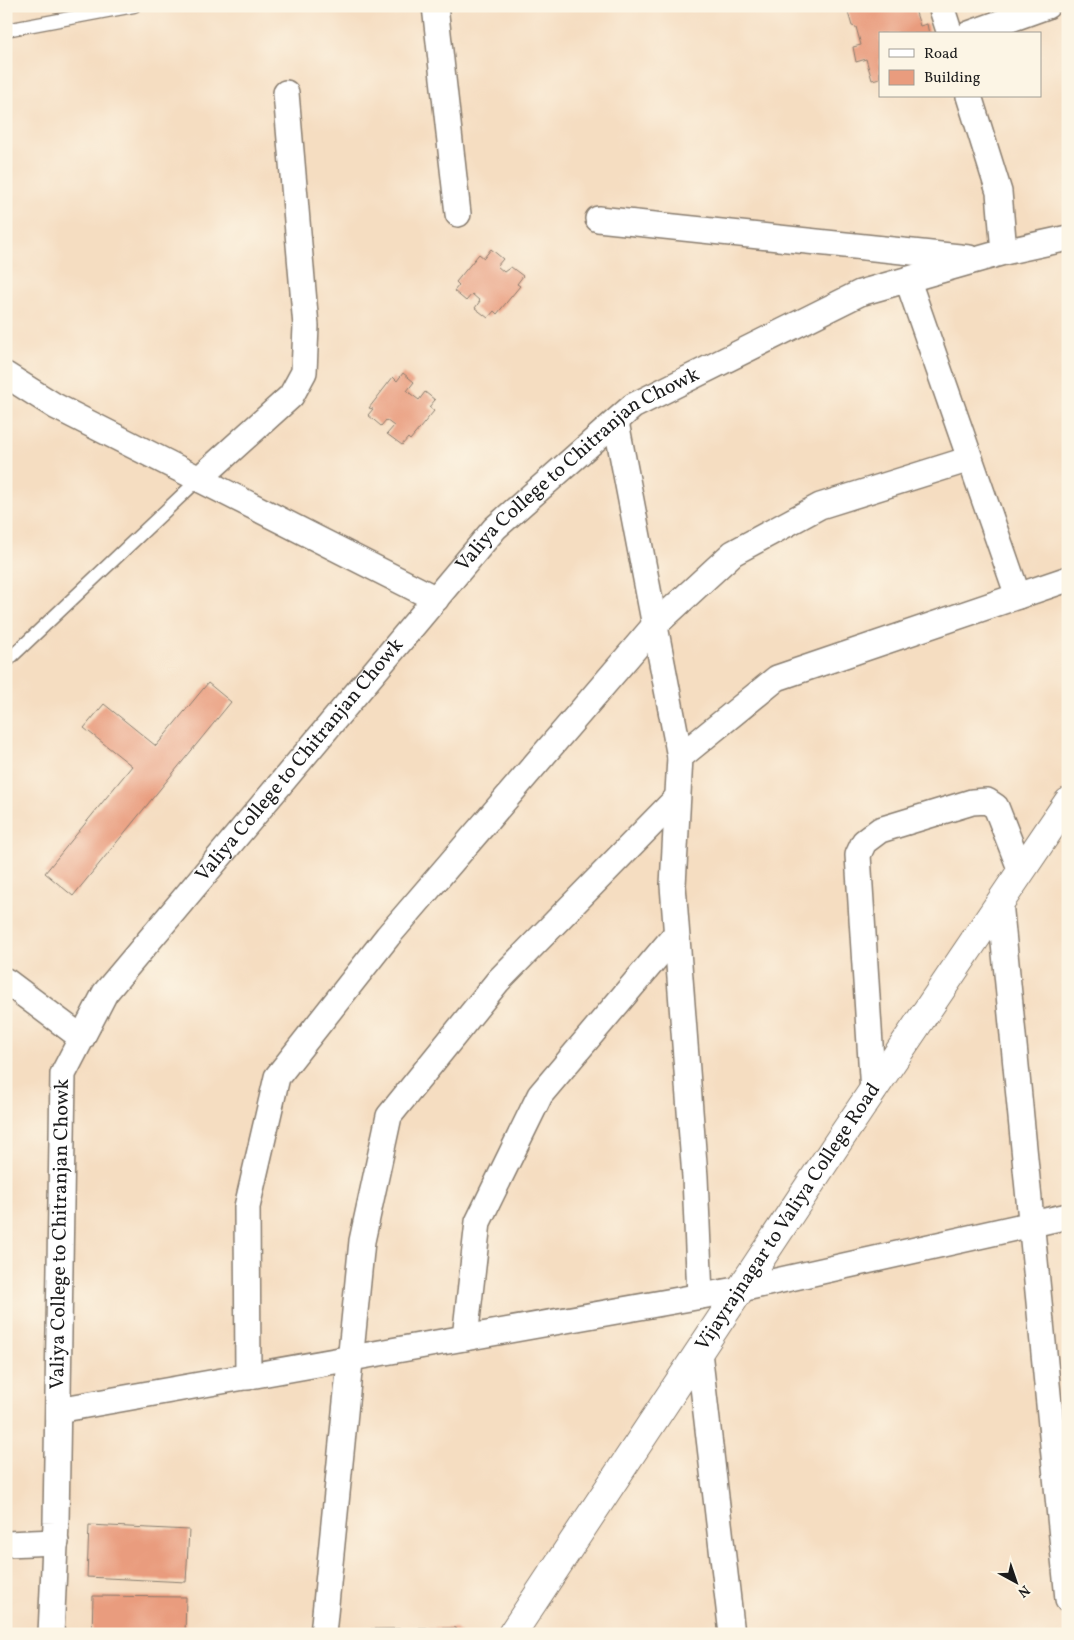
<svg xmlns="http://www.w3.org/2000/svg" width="1074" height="1640" font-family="Vollkorn,serif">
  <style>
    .building { fill: #e99c7e }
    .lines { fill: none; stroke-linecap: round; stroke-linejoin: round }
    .lane-casing { stroke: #887c6e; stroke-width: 15 }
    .street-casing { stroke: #887c6e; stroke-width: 28 }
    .secondary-casing { stroke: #887c6e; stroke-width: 30 }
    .lane { stroke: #fff; stroke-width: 12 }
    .street { stroke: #fff; stroke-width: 25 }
    .secondary { stroke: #fff; stroke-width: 28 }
    .labels { text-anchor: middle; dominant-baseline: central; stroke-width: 4; stroke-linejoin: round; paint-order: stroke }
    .street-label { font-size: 20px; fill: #1c1c1c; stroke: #fcf5e5 }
  </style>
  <rect width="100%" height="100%" fill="#fcf5e5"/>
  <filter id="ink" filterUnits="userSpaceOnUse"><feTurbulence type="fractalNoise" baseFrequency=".02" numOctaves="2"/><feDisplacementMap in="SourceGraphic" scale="10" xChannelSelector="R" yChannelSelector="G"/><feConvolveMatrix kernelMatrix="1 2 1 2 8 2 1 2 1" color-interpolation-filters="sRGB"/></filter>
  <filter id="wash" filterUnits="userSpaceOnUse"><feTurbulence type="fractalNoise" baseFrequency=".0096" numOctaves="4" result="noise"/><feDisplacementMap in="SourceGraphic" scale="20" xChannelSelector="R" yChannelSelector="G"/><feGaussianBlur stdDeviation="1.12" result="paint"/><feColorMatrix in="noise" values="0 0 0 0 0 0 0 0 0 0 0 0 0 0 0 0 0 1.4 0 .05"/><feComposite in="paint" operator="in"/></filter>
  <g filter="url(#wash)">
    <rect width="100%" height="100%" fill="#f5ddc1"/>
    <g id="blocks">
      <!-- building -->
      <path class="building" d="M857,6h57l6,20 7,-2 2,10h-49v44l-8,2 -6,-21 -10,3 -3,-15 8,-2 -5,-18 -4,-1 -5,-17z
        M491,249l12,10 -6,7 7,6 7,-5 12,9 -6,8 3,2 -23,28 -3,-3 -6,7 -13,-10 5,-7 -8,-7 -6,7 -12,-10 5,-6 -3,-3 23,-28 5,4z
        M403,373l11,9 -7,9 12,9 6,-8 10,8 -6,7 5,4 -24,29 -2,-2 -6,7 -15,-11 7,-8 -8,-6 -5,6 -13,-11 5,-6 -4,-1 24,-31 4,4z
        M208,683l23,19 -158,194 -28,-23 87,-107 -48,-38 20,-24 52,42z
        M89,1525l100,5 -3,52 -99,-5z
        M93,1596l93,1 -1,37h-93z
        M455,1628l7,6h-95l4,-5z"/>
    </g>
  </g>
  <g filter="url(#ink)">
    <use href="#blocks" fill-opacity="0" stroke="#887c6e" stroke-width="1"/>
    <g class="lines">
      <!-- lane casing -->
      <g class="lane-casing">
        <path id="lane" d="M6,30l128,-24
          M6,662l193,-183"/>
      </g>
      <!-- street casing -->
      <g class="street-casing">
        <g id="street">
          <path d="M435,6l23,208"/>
          <path d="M941,6l9,28"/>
          <path d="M969,34l78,-28"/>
          <path d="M969,96l30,96 5,60"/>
          <path d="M598,219l371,39"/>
          <path d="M908,281l110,315"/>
          <path d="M6,375l49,31 381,193"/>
          <path d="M616,422l64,335"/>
          <path d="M199,479l92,-83 13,-24 2,-46 -20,-233"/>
          <path d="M1000,902l68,697"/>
          <path d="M6,981l76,57"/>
          <path d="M873,1092l-15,-237 6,-13 16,-12 92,-28 15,-1 9,6 25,64"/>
          <path d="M700,1296l-5,-119 -22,-292 7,-128 97,-79 291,-99"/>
          <path d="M465,1338l13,-116 62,-127 136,-161"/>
          <path d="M699,1352l33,282"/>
          <path d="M248,1377l-1,-170 30,-130 111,-141 267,-311 78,-72 87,-47 150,-47"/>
          <path d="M58,1410l683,-121 327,-73"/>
          <path d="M6,1544l50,-2"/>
          <path id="s1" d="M51,1634l5,-111 7,-449 42,-81 390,-465 138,-122 227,-113 144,-41 64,-14"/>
          <path d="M323,1634l39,-393 27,-125 109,-135 179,-183"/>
        </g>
      </g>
      <!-- secondary casing -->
      <g class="secondary-casing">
        <g id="secondary">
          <path id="s2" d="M512,1634l326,-492 230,-340"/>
        </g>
      </g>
      <!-- lane -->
      <use href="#lane" class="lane"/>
      <!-- street -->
      <use href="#street" class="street"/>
      <!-- secondary -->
      <use href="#secondary" class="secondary"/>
    </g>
  </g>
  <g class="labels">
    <!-- street labels -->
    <g class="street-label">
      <text stroke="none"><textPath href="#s1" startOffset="1360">Valiya College to Chitranjan Chowk</textPath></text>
      <text stroke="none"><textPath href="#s1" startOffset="955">Valiya College to Chitranjan Chowk</textPath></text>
      <text stroke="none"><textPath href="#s2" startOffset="500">Vijayrajnagar to Valiya College Road</textPath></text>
      <text stroke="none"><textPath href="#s1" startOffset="400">Valiya College to Chitranjan Chowk</textPath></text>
    </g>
  </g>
  <!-- margin -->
  <rect width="1074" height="1640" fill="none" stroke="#fcf5e5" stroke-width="25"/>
  <!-- legend -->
  <rect x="879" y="32" width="162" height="65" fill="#fcf5e5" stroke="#a29e95"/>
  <rect x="889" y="49" width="25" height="8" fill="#ffffff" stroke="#a29e95"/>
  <text x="924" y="58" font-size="15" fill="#1c1c1c">Road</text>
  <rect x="889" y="70" width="25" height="15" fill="#e99c7e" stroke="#a29e95"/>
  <text x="924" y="82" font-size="15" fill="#1c1c1c">Building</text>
  <!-- north arrow -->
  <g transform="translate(1016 1582) rotate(140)" stroke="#fcf5e5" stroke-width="4" paint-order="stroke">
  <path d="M0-4L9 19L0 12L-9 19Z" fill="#1c1c1c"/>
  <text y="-8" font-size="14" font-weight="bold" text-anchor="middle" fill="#1c1c1c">N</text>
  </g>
</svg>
